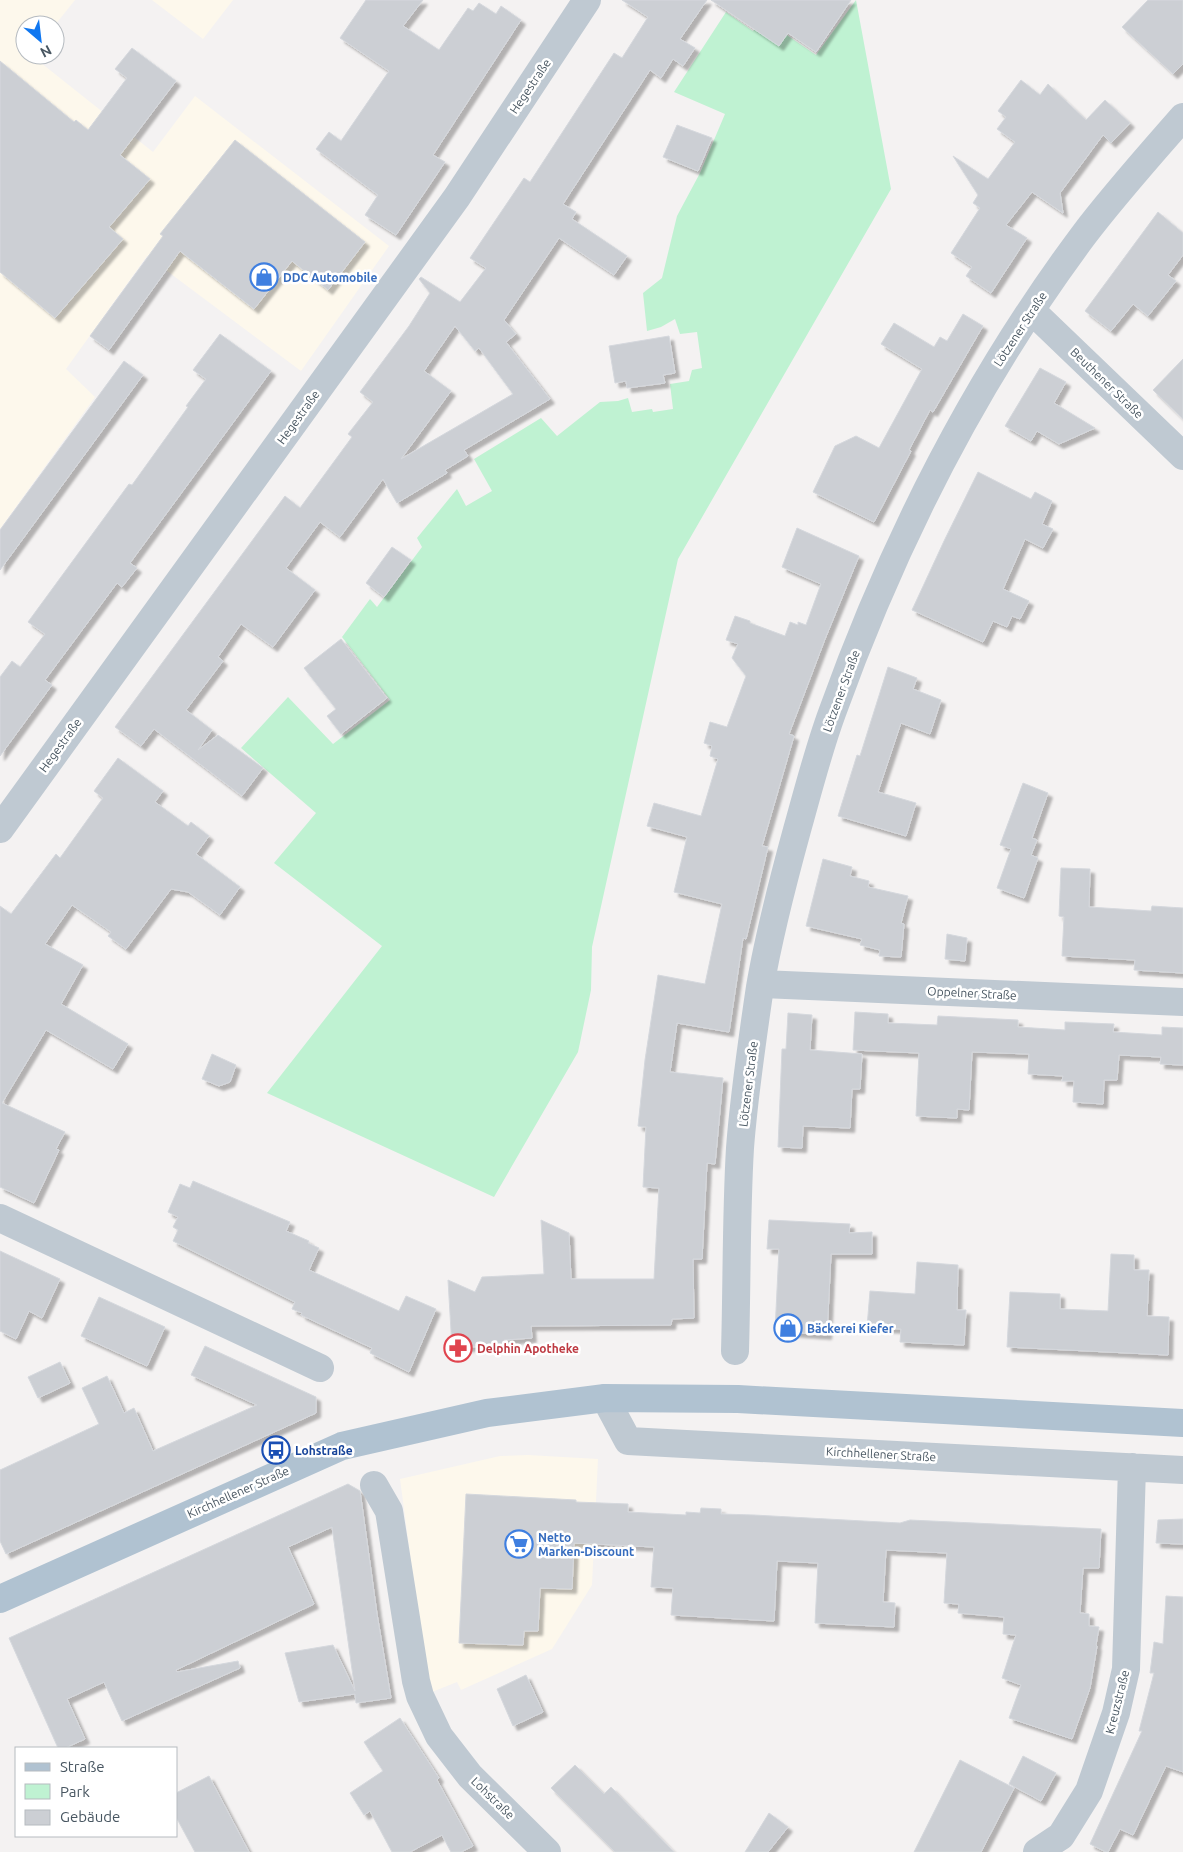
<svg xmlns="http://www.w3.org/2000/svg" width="1183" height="1852" font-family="Ubuntu,sans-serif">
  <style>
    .commercial { fill: #fdf8ec }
    .green { fill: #bff2d2 }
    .building { fill: #cccfd4; stroke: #d5d8dd; fill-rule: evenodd; filter: url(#shadow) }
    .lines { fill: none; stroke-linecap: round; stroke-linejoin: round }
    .minor { stroke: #bfc9d2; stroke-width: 28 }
    .major { stroke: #b0c2d1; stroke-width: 28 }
    .labels { text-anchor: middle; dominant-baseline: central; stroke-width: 5; stroke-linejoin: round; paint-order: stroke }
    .street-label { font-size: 12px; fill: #485661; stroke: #fff }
    .shop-label { font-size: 12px; font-weight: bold; fill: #366cbe; stroke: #fff; text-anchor: start }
    .health-label { font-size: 12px; font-weight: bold; fill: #be3a42; stroke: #fff; text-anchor: start }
    .transit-label { font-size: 12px; font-weight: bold; fill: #164399; stroke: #fff; text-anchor: start }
  </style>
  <defs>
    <filter id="shadow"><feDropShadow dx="4.5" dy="4.5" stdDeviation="1" flood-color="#0004"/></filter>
  </defs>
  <rect width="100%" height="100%" fill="#f4f2f2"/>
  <!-- commercial -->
  <path class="commercial" d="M0,0h75l-20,25h-30v30h6l122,97 42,-56 194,150 -88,125 -154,-115 -81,113 29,28 -95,132z
    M152,0h81l-30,39z
    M528,1455l70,4 -6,126 -40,64 -91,41 -4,-8 -25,10 -7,-26 -25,-187 100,-23z"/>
  <!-- green -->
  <path class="green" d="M856,0l35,189 -213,370 -86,388 -1,43 -13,62 -84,145 -227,-104 115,-147 -108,-83 42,-50 -75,-65 47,-51 45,47 57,-44 -48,-63 28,-38 7,8 45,-60 -5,-9 40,-49 9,17 26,-15 -18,-32 67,-41 16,18 43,-34 18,-1 10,-3 4,14 20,-3 1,3 20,-3 -3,-25 19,-3 3,-11 10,-2 -5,-36 -17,2 -5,-15 -14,8 -14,4 -4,-38 19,-15 15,-62 23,-43 25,-59 -51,-22 52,-80 27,19 9,-13 54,37z"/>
  <!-- building -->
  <path class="building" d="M366,0h57l-20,26 36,24 29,-42 5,3 6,-8 17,11 5,-8 20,14 -88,135 12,7 -49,73 -31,-20 13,-20 -62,-46 13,-17 12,9 48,-70 -49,-33z
    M622,0h85l-27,39 15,9 -12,18 -10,-7 -12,19 -11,-8 -87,134 13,8 -4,7 55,37 -13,19 -55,-37 -55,82 12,14 -10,8 44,57 -86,51 4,6 -23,14 2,3 -50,30 -14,-24 -43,58 -20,-15 -34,46 29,22 -42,57 -32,-23 -23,33 5,4 -37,49 26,20 -14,20 20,-15 45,33 -21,28 -88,-67 -13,17 -26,-19 170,-231 15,12 52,-71 -4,-3 25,-32 -13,-10 49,-66 21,-33 -11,-14 2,-2 39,25 26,-34 -16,-10 54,-80 6,4 84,-129 8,5 26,-41zM455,326l20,25 4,-3 34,46 -112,65 50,-68 -27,-20z
    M711,0h140l-35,52 -28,-19 -9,13z
    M1148,0h35v64l-10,10 -51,-47z
    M132,48l44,33 -56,74 30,24 -41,48 14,12 -68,79 -55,-46v-211l74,61 2,-2 12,10 39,-52 -12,-9z
    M1021,80l19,15 8,-11 38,36 19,-20 25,23 -19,20 -8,-8 -43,58 3,20 -31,-21 -26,33 21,13 -36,55 -25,-17 6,-9 -21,-14 29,-45 -7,-5 5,-8 -25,-39 35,23 27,-37 -18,-13 9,-12 -8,-6z
    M677,125l35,13 -14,33 -35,-14z
    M235,140l130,102 -37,48 -36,-29 -38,48 -74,-58 -71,99 -19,-14 73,-100 -3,-2z
    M1158,212l25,21v22l-15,20 8,6 -28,35 -15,-12 -22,27 -26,-20z
    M963,314l20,12 -50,86 -3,-2 -21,40 2,1 -37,71 -61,-30 22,-46 21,-10 23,12 43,-79 -41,-25 13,-21 40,24 6,-10 7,4z
    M220,334l51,37 -141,192 7,5 -15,19 -5,-4 -72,97 7,5 -52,71v-79l12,-16 8,6 25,-33 -17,-12 101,-138 3,1 56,-78 -2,-1 20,-27 -13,-9z
    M669,336l6,37 -12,2 2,8 -38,5 -1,-7 -11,2 -6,-37z
    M1183,359v60l-30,-29z
    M124,361l19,14 -143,195v-40z
    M1040,368l26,14 -12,21 41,25 -36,16 -22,-13 -6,10 -26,-15z
    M978,472l53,27 4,-7 17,9 -10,23 11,5 -10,19 -18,-9 -22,50 26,12 -9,18 -8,-3 -5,11 -14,-6 -10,21 -71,-32 32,-69z
    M797,528l62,28 -34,83 -36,95 5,2 -32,110 6,1 -22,92 -3,-1 -14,94 -52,-9 -7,49 53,6 -8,86 -8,-1 -5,96h-9l1,59 -22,1 -1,6 -140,1 1,12 -28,2v5l-52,3 -4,-68 27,12 7,-15 62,-3 -3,-54 28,13 2,46h83l5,-91 -16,-1 3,-60 -8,-1 7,-66 13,-85 47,9 17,-80 -48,-12 13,-55 -40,-11 7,-23 47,13 17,-57 -8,-3 2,-10 -8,-3 6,-21 17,5 19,-51 -14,-18 6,-14 -12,-4 9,-24 15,5v2l35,13 5,-14 8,3v-3l8,3 15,-41 -39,-17z
    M392,547l19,13 -27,37 -18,-14z
    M341,639l46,59 -46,36 -14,-18 9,-7 -32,-41z
    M888,667l29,11 -4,11 28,11 -11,34 -29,-11 -23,69 38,11 -10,33 -68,-20 19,-61 3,1z
    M118,758l45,33 -8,11 33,24 3,-4 18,14 -13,18 44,33 -20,28 -32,-23 -17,-3 -45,60 -18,-13 3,-4 -39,-27 -27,39 38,21 -22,39 67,40 -15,25 -67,-39 -44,73 63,29 -9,17 3,1 -25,53 -34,-16v-281l11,8 45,-60 4,4 43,-60 -9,-7z
    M1023,783l25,10 -16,45 5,2 -6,15 7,3 -14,40 -27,-10 14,-39 -11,-4z
    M823,859l29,8 -2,9 19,5 -1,6 40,9 -7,27 3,1 -3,33 -22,-1 1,-6 -20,-5 2,-6 -56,-13z
    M1061,868l29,1 -1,38 62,4 1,-5 31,2v65l-49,-3 1,-10 -73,-4 2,-39 -5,-1z
    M947,934l20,4 -2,23 -20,-2z
    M855,1012l33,2v9l49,2 1,-9 80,4v7l47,3v-8l49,2 -1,8 49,3v-8l21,1v37l-23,-1 1,-7 -42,-2 -2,25h-13l-1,24 -30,-2 1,-21h-12l1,-5 -35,-2 1,-20 -57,-2 -3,58 -12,-1v9l-41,-2 3,-63 -66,-3z
    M788,1013l24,2 -2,35 52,4 -2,35h-8l-2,39 -47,-2 -1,22 -24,-1 4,-98h4z
    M212,1054l24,11 -6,17 -11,4 -17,-7z
    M193,1181l97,41 -4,9 23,10 -1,2 11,5 -10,22 90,41 7,-15 30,13 -27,63 -39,-19 2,-5 -71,-33 1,-2 -10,-4 3,-7 -122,-61 5,-11 -5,-3 5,-10 -10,-5 12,-28 10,4z
    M769,1220l81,4 -1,9 23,-1v22h-41l-4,81 -52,-4 4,-82h-12z
    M0,1251l60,28 -18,39 -13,-7 -13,28 -16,-8z
    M1111,1254l23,1v15h15l-2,46 22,1 -1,38 -161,-8 3,-55 50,2v15l48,2z
    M917,1262l41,3 -1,45h9l-2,35 -64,-3 1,-13 -34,-2 3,-36 45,3z
    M99,1297l66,30 -18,39 -66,-30z
    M205,1346l111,51v16l-310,141 -6,-13v-71l99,-46 -17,-36 25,-12 17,37 10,-5 19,43 104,-46 -66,-30z
    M60,1362l10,21 -32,15 -10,-21z
    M348,1484l12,7 17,123 14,84 -35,5 -1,-9 -56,8 -14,-49 48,-8 22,46 -23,-164 -44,20 26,57 -138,66 1,2 61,-11 2,7 -118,53 -18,-39 -37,17 18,40 -20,9h-7l-49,-110z
    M466,1494l110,6v2l52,2v8l58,3v-3l14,1 1,-5 20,1v5l33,1 146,8 10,-3 191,9 -2,39h-16l-3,45 9,1v12l10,1 -3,18 1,1 -7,42 -18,51 -63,-21 12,-33 -19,-7 14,-43 -13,-1 1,-17 -46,-4 1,-9 -15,-1 3,-50 -61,-3 -3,52 12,1 -1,24 -79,-4 3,-60 -41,-2 -3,60 -103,-6 2,-27 -22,-1 3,-40 -80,-4 -2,46 -32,-1 -2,43h-14l-1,14 -64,-2z
    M1183,1519v25l-27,-1 2,-23z
    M1166,1596l17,1v175l-17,-6 -33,69 -13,-6 -12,23h-2l-16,-8 52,-113h-3l15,-58h-4l4,-31 9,2z
    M526,1675l17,37 -30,14 -16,-37z
    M400,1718l39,60 -2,2 36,66 -12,6h-10l-9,-17 -32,17h-18l-22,-41 -6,4 -14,-22 33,-22 -19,-29z
    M1023,1756l33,17 -15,28 -32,-17z
    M960,1760l54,28 -33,64h-67z
    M575,1765l29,29 7,-7 63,65h-59l-64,-64z
    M209,1776l40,76h-54l-19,-35v-24z
    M769,1813l19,14 -20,25h-23z"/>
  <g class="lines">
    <!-- minor -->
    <path class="minor" d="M1032,311l151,145
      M0,829l457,-632 130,-197
      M761,984l422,18
      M0,1218l320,150
      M735,1351c2,-67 1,-135 5,-203 4,-53 12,-107 20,-161 9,-53 23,-106 37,-157 11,-39 21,-79 35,-117 61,-170 143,-332 251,-477 31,-41 66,-80 100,-119
      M605,1398l23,43 555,29
      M374,1485l15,26 27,170 4,15 19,40 31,40 77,76
      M1037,1852l24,-16 28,-45 27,-78 10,-44 6,-202"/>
    <!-- major -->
    <path class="major" d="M0,1599l342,-153 145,-33 118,-15 133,1 445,24"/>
  </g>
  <!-- icons -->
  <defs>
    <g id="shop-ring" transform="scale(1.4375)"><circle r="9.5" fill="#fff" stroke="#3f7fe0" stroke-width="1.5"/><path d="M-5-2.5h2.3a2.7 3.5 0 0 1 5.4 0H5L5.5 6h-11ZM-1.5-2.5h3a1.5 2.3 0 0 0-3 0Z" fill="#3f7fe0"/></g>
    <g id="pharmacy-ring" transform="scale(1.4375)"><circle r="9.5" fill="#fff" stroke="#e0444e" stroke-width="1.5"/><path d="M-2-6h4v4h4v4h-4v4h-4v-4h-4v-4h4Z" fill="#e0444e"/></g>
    <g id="bus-ring" transform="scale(1.4375)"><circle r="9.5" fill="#fff" stroke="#1a4fb4" stroke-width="1.5"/><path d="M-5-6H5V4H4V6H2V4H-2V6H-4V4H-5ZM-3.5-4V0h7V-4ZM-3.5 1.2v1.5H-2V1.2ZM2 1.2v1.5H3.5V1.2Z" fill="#1a4fb4"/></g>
    <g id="supermarket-ring" transform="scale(1.4375)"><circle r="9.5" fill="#fff" stroke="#3f7fe0" stroke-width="1.5"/><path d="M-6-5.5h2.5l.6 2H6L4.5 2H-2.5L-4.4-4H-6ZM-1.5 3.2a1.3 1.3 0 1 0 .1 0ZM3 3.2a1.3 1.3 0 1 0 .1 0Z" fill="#3f7fe0"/></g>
  </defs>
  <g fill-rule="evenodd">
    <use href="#shop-ring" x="264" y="277"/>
    <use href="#shop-ring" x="788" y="1328"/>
    <use href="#pharmacy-ring" x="458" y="1348"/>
    <use href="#bus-ring" x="276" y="1450"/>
    <use href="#supermarket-ring" x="519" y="1544"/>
  </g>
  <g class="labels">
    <!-- street labels -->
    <g class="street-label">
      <text transform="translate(530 86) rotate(-56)">Hegestraße</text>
      <text transform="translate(1020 329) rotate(-57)">Lötzener Straße</text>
      <text transform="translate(1107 383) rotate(44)">Beuthener Straße</text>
      <text transform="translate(298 417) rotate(-54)">Hegestraße</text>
      <text transform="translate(841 691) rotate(-70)">Lötzener Straße</text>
      <text transform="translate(60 745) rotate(-54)">Hegestraße</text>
      <text transform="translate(972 993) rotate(3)">Oppelner Straße</text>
      <text transform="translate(748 1084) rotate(-83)">Lötzener Straße</text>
      <text transform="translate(881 1454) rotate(3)">Kirchhellener Straße</text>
      <text transform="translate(238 1492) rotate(-24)">Kirchhellener Straße</text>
      <text transform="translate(1117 1702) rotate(-76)">Kreuzstraße</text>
      <text transform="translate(493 1798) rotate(44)">Lohstraße</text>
    </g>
    <!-- shop labels -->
    <g class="shop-label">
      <text x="283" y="277">DDC Automobile</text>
      <text x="807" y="1328">Bäckerei Kiefer</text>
      <text x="538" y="1537">Netto<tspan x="538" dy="14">Marken-Discount</tspan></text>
    </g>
    <!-- health labels -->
    <g class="health-label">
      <text x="477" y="1348">Delphin Apotheke</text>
    </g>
    <!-- transit labels -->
    <g class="transit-label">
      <text x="295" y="1450">Lohstraße</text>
    </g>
  </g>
  <!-- legend -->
  <rect x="15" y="1747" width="162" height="90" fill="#ffffff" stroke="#b6bbc0"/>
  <rect x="25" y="1763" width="25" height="8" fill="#b0c2d1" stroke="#b6bbc0"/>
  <text x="60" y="1772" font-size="15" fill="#485661">Straße</text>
  <rect x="25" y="1784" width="25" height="15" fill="#bff2d2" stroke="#b6bbc0"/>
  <text x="60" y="1797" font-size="15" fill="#485661">Park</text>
  <rect x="25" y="1810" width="25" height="15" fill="#cccfd4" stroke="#b6bbc0"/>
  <text x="60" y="1822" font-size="15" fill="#485661">Gebäude</text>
  <!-- north arrow -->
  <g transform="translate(40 40) rotate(152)"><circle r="24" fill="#ffffff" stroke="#b6bbc0"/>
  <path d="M0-4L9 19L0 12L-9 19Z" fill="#1077f0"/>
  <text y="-8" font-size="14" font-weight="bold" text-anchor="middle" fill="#485661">N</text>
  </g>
</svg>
